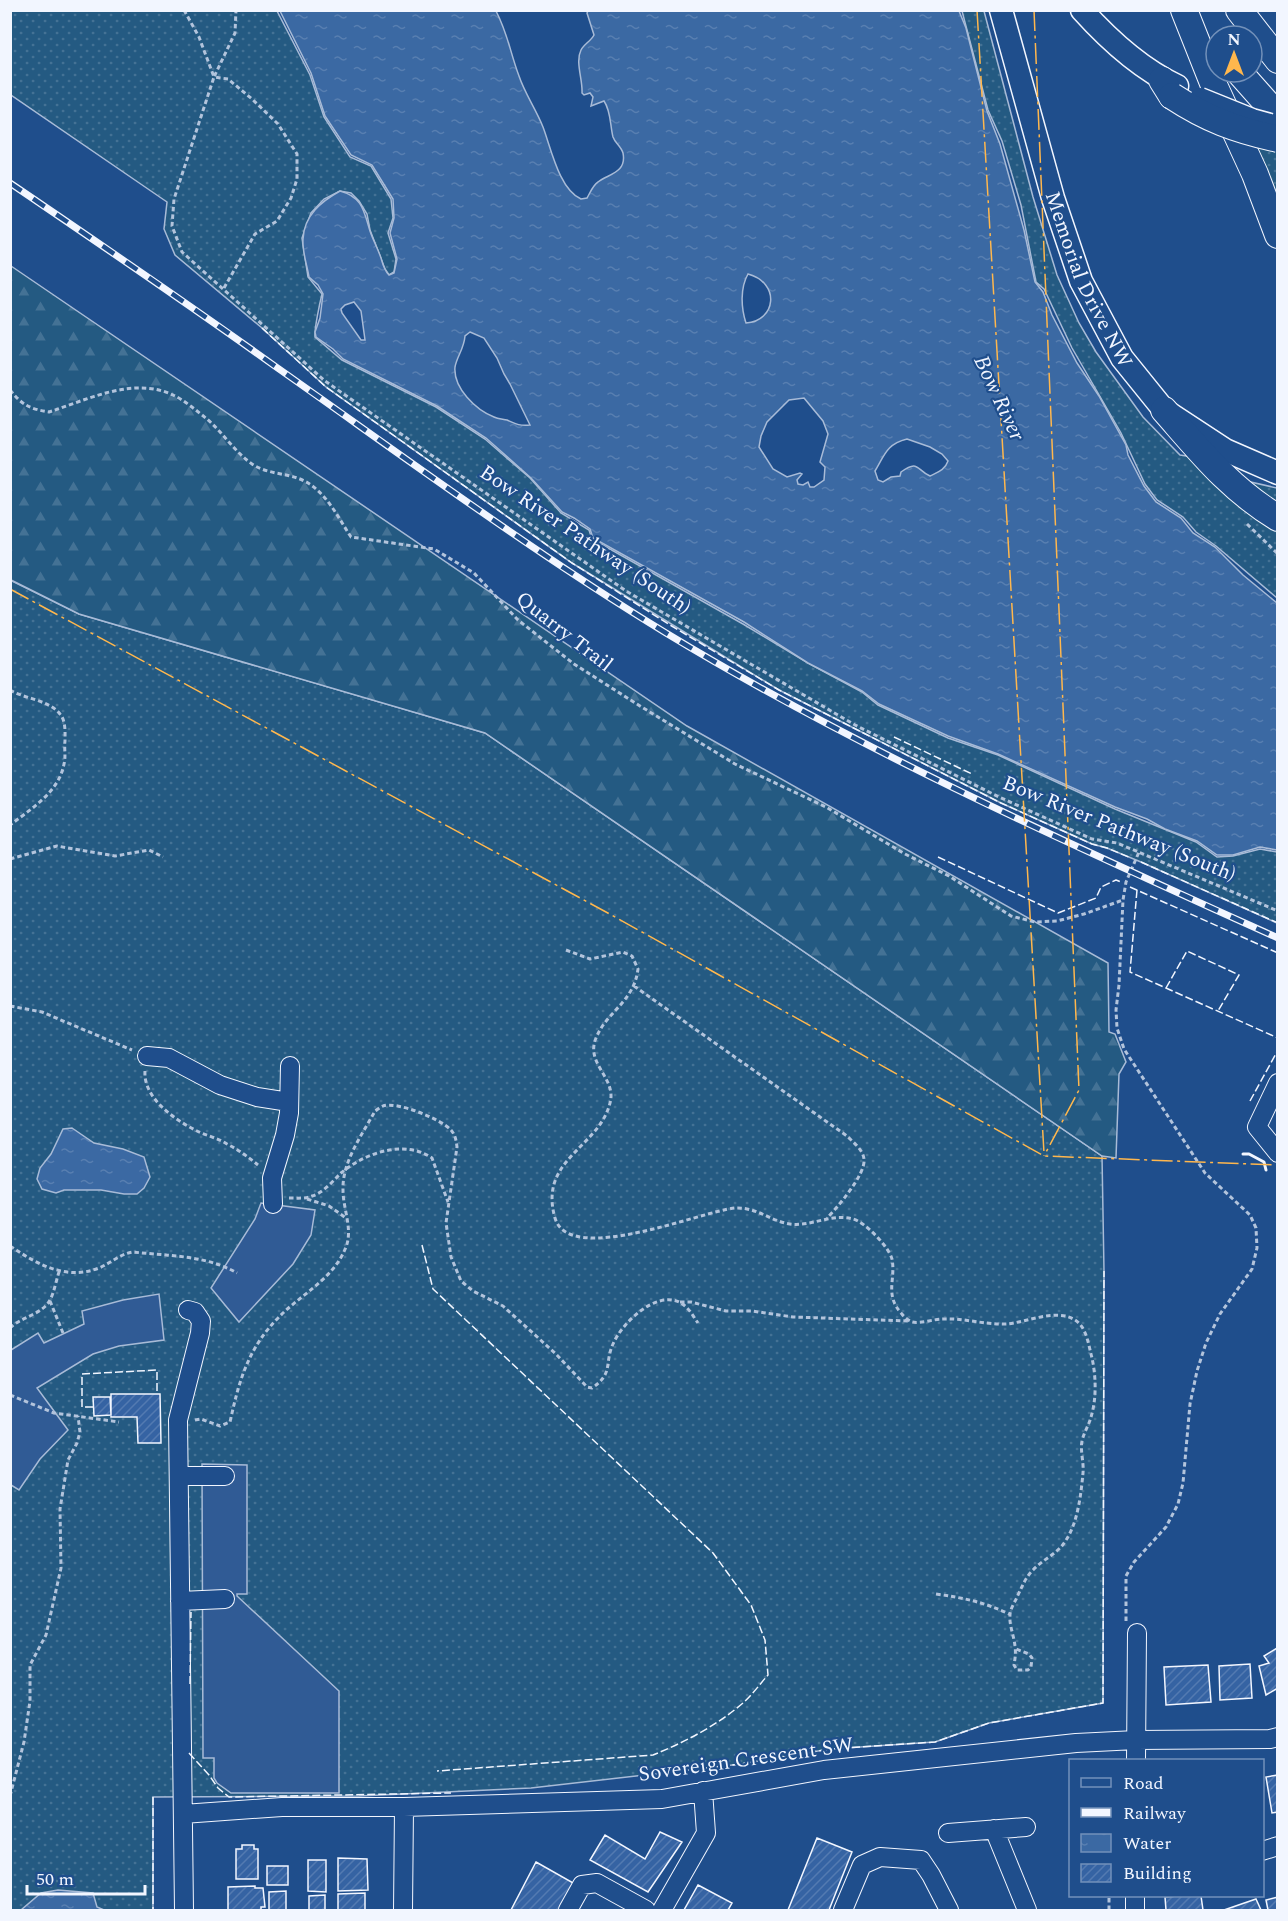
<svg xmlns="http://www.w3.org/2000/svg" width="1288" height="1921" font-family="Spectral,serif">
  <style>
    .grass { fill: url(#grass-dots); stroke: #a8bbd7; stroke-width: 1.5 }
    .forest { fill: url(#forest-firs); stroke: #a8bbd7; stroke-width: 1.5 }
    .parking { fill: #305b95; stroke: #a8bbd7; stroke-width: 1.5 }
    .water { fill: url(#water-ripples); stroke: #a8bbd7; stroke-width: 1.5; fill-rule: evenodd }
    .building { fill: url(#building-hatch); stroke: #f2f6ff; stroke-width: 1.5 }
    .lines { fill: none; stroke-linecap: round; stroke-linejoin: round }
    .minor-casing { stroke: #f2f6ff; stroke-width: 20 }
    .major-casing { stroke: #f2f6ff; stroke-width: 25 }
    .highway-casing { stroke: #f2f6ff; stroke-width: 28 }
    .path { stroke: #b3c4dc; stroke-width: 3; stroke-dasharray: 4.5 3; stroke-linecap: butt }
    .minor { stroke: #1f4e8c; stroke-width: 18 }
    .major { stroke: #1f4e8c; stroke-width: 22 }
    .highway { stroke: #1f4e8c; stroke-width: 26 }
    .rail-casing { stroke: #f2f6ff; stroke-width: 7 }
    .rail { stroke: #1f4e8c; stroke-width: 4.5; stroke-dasharray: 14; stroke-linecap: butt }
    .major-bridge-casing { stroke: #f2f6ff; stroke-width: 25; stroke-linecap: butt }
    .highway-bridge-casing { stroke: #f2f6ff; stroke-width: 28; stroke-linecap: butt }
    .major-bridge { stroke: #1f4e8c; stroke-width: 22 }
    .highway-bridge { stroke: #1f4e8c; stroke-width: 26 }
    .fence { stroke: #f2f6ff; stroke-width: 1.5; stroke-dasharray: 8 3; stroke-linecap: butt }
    .wall { stroke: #f2f6ff; stroke-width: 3 }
    .power { stroke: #ffb74d; stroke-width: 1.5; stroke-dasharray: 21 4.5 3 4.5; stroke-linecap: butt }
    .labels { text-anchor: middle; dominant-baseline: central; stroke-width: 4.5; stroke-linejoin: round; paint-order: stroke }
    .street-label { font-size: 21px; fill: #f2f6ff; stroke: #1f4e8c }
    .water-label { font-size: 22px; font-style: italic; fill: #f2f6ff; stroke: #1f4e8c }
  </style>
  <defs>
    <pattern id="grass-dots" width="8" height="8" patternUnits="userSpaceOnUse" patternTransform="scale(1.5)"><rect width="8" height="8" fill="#245a82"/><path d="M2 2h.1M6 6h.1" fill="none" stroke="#447295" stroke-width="1.8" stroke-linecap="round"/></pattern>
    <pattern id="forest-firs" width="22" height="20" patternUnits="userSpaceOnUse" patternTransform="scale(1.5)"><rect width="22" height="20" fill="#245a82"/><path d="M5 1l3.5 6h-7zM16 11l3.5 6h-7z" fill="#447295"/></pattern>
    <pattern id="water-ripples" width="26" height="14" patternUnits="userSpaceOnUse" patternTransform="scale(1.5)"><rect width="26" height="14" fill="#3b69a3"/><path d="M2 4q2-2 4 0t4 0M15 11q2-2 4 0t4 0" fill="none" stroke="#587fb1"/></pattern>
    <pattern id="building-hatch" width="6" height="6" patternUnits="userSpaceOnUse" patternTransform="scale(1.5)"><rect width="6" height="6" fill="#3563a3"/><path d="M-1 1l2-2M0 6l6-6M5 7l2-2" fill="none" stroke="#537ab1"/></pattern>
  </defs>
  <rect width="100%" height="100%" fill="#1f4e8c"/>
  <!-- grass -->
  <path class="grass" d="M10,11h267l33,64 14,42 26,40 21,9 20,33 2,19 -5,15 8,26 -2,13 -5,3 -4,-6 -15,-39 -3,-16 -8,-13 -8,-8 -11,-2 -16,8 -13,14 -9,25 6,39 14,17c-2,8 -8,36 -7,43l27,23 94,47 49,32 45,39 31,35 28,17 3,9 151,85 65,39 54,29 16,13 70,33 50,17 117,54 81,33 21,15 16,-1 27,-7 17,3v71l-136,-61 -34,-14 -15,-4 -91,-41 -222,-113 -207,-127 -246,-176 -64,-59 -87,-73 -11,-26 3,-27 -156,-107z
    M962,11h22l49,186 24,78 22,48 17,29 47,65 37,38 13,2 84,71v70l-61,-52 -20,-14 -13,-15 -26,-17 -12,-16 -24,-51 -49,-85 -28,-59 -8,-7 -15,-77 -19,-64 -14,-31z
    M1247,141l30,4v75z
    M1233,478l44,10v19z
    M10,580l69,34 406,119 617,423 2,115 -1,432 -114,20 -54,19 -105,7 -89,15 -210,24 -172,8 -206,1v113h-142z"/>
  <!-- forest -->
  <path class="forest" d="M11,266l676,460 421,237 1,69 6,2 11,28 -7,12 -3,84 -14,-2 -617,-423 -406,-119 -68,-34z"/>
  <!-- parking -->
  <path class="parking" d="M261,1203l54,7 -4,25 -18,29 -54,58 -28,-34 44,-69z
    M159,1294l5,46 -45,6 -26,8 -56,34 31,42 -28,29 -21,31 -8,-5v-135l27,-17 6,10 40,-19 -2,-13 41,-11z
    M202,1464l45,1v129h-10v2l102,95v102h-108l-14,-10 -3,-5v-20h-11z"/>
  <!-- water -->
  <path class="water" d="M280,11h216c12,23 14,41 23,65 6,18 17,33 24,51 8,21 16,62 38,72l6,-1c3,-5 6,-13 11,-16 10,-8 29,-9 25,-29 -2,-7 -8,-10 -10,-16 -3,-12 -2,-26 -9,-36l-13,5 2,-9 -3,-4 -6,2 -2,-2c1,-13 -7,-31 -1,-43 3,-6 10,-9 13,-15l-7,-22 1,-2h371l7,17 21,83 13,33 24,86 11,52 8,10 9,23 25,48 22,33 27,49 2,10 16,31 12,16 25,16 12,15 22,14 28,28 34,28v247l-17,-3 -27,8h-16l-20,-14 -32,-12 -18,-10 -32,-12 -117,-53 -50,-18 -69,-32 -17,-13 -54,-28 -64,-41 -151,-84 -3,-9 -16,-11 -12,-6 -31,-34 -45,-40 -49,-32 -94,-47 -10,-10 -17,-12 -1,-5 5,-14 3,-24 -5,-9 -9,-8c-2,-12 -7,-26 -6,-38 1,-24 19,-38 37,-48 23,6 24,21 30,40 3,9 8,18 11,27 2,7 3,12 8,17l5,-2 3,-14 -7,-26 4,-15 -1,-19 -21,-34 -21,-10 -26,-39 -14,-43zM748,274c33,9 28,47 -2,49 -5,-15 -6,-35 2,-49zM354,302l7,9 4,29h-4l-19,-27 -1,-4 4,-4zM470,332l14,6 13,20 7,16 6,10 20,41c-11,1 -14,-1 -23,-5 -4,-1 -9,-1 -13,-3 -18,-7 -41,-29 -39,-50 2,-11 9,-18 10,-31zM804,398l19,23 5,13 -8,28 5,5 -1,13 -10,7h-4l-2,-5 -5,3 -5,-1 -1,-4 5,-6 -2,-1 -13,4 -14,-8 -14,-22 2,-11 6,-14 22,-22zM907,439l23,8 12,7 6,7c-3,9 -10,11 -18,15 -14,-6 -11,-17 -29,-4l-1,4 -9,1 -8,5 -5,-2 -3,-9c10,-17 12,-27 32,-32z
    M72,1128l22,15 29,6 21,8 6,20 -6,11 -7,6h-13l-23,-4h-37l-8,3 -14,-4 -5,-10 3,-11 11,-14 12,-25z
    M58,1890l35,3 4,14 7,3h-83l20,-17z"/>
  <!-- building -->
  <path class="building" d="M111,1394h49l1,49h-23l-1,-26h-26z
    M93,1397h17l1,18 -17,1z
    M1277,1648l1,40 -12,7 -7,-29 10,-3 -5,-7z
    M1250,1664l2,34 -32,2 -1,-34z
    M1208,1665l3,37 -45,3 -2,-38z
    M1278,1775v37l-6,1 -6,-36z
    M660,1832l22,10 -34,50 -58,-32 15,-25 40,24z
    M817,1838l35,14 -23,58h-41z
    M242,1845h12v4h4v30h-22v-30h6z
    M338,1858l29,1 1,31 -30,1z
    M308,1860h18v32l-18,-1z
    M536,1862l39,22 -15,26h-49z
    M267,1866h21v19h-21z
    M698,1885l34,18 -4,7h-44z
    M255,1886v2h8l2,19h-4v3h-33v-23z
    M286,1891v19h-17v-18z
    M365,1893v17h-27v-16z
    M325,1895v15h-16v-14z
    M1178,1896h23l2,14h-37l-1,-13z
    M1278,1897v13h-10l-2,-10z
    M1256,1899l5,11h-37z"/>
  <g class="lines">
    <!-- minor casing -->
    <g class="minor-casing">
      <path id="minor" d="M147,1056l22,2 51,27 37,12 32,5
        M1278,1083l-21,44 21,26
        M273,1204l-1,-26 13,-43 4,-22 1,-47
        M179,1476h46
        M180,1601l45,-2
        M1136,1760l1,-127
        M183,1814l99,-7h122l258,-8 162,-29 252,-27 60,-3 134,-1 8,-2
        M994,1829l33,81
        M948,1833l78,-6
        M1262,1851l16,-5
        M184,1910l-6,-490 22,-87 1,-12 -6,-9 -7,-2
        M403,1910l1,-103
        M568,1910l14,-25 15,-2 49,27
        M662,1910l44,-77 -3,-42
        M843,1910l19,-45 18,-8 41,3 10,15 18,35
        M1135,1910v-14"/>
    </g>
    <!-- major casing -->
    <g class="major-casing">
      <g id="major">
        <path id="s1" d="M1001,10l52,188 28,83 41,77 42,52 61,40 53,23"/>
        <path d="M1082,10c27,30 59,59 95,76"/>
      </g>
    </g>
    <!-- highway casing -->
    <g class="highway-casing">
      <path id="highway" d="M1184,10l29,73 42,91 23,61
        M1239,10l39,50
        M1239,72l39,44
        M1162,80l10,16
        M1164,410c37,42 65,78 114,108"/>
    </g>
    <!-- path -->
    <path class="path" d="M184,10l15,27 15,40 -40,122 -2,27 10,26 143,129 301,210 229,134 144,72 93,42 25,4 161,68
      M224,288l31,-54 22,-13 14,-23 6,-19v-25l-19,-30 -26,-25 -24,-20 -14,-2 21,-44 1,-23
      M10,390c12,15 20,19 39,22 38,-12 84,-36 124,-17 11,5 24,16 34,24 16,14 27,32 45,45 15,10 33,9 48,15 25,10 37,37 51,58l83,12 40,24 44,47 56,44 66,42 95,58 91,43 79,47 44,22 62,40 24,6 22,-1 27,-7 39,-14
      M1247,524l31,30
      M10,690c15,9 39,10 50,24 6,7 5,19 5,27 -1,7 1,16 -1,23 -5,28 -33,45 -54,61
      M10,859l47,-13 58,10 34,-6 14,7
      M566,950l24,9 33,-7 9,4 6,13c-4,33 -31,42 -42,69 -11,26 21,40 14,65 -11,45 -72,56 -55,115 14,49 147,-7 180,-10 22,-1 35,13 55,16 21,3 41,-11 63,-5 12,3 36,28 39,40 4,21 -8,36 10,55 1,2 7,7 10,8 8,2 22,-3 31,-3 22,-1 42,6 64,5 20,-2 50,-16 68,-4 11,7 13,22 16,34 5,19 6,44 0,63 -2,8 -7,15 -9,24 -2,10 2,21 1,32 -2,21 -5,49 -17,67 -8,14 -23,19 -33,30 -8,8 -11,17 -16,27 -2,5 -7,12 -7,18 -1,10 4,21 5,31 1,7 0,13 -1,19l3,5h11l3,-3 1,-9 -3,-4 -13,-5
      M634,986l213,150c7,7 16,14 17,23 2,15 -27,49 -37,59
      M10,1006l32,6 90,38
      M145,1071c-2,27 30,49 52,60 10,5 21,7 30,13 12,6 21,13 31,21
      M289,1198c8,0 16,1 23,-2 11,-3 21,-15 29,-23 24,-20 63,-34 91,-15l16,44
      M307,1199l22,7 17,12
      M10,1246c27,18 56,35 89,22 12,-5 21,-14 34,-16 35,4 73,3 104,21
      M50,1301l13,32
      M680,1302h11l35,9h26l41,6 116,4
      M10,1328c11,-11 33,-14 40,-28 4,-7 6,-19 9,-28
      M10,1395l44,18 65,9
      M195,1420l6,-1 19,7 10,-4c9,-41 18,-74 49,-105 22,-23 57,-39 68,-73 5,-17 -4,-36 -4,-54 -1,-28 19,-55 32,-79 2,-1 6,-5 8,-5 14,-5 57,13 67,23 5,5 6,10 7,18l-11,76 5,34 10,24 12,10 30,15 53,48 31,33 5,1c22,-15 12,-24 21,-44 9,-21 42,-53 66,-42 9,4 14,14 19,21
      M936,1594c28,4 48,8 73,20
      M1126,1621v-45l8,-14 32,-35 12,-23 5,-21 7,-79 7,-33 9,-28 14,-29 32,-45 5,-21 -1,-20 -6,-13 -45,-42 -81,-124 -7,-21 -1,-18 3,-25 4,-85 3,-18 13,-30
      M10,1796l14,-54 6,-41v-36l16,-30 15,-67 -1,-59 8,-49 9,-17 3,-11 -2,-16
      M1109,1910v-14"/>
    <!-- minor -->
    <use href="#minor" class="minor"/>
    <!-- major -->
    <use href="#major" class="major"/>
    <!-- highway -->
    <use href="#highway" class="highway"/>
    <!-- rail casing -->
    <g class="rail-casing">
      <path id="rail" d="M10,183c90,61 181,123 269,186 128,90 254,183 387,264 195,118 404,211 612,305"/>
    </g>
    <!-- rail -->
    <use href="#rail" class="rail"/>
    <!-- major-bridge casing -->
    <g class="major-bridge-casing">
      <path id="major-bridge" d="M1200,99l52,21 18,5"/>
    </g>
    <!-- highway-bridge casing -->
    <g class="highway-bridge-casing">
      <path id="highway-bridge" d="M1172,96c35,23 64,34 106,43"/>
    </g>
    <!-- major-bridge -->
    <use href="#major-bridge" class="major-bridge"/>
    <!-- highway-bridge -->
    <use href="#highway-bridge" class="highway-bridge"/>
    <!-- fence -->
    <path class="fence" d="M262,328l64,59 246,176 98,62 109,65 222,113 91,41 15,4 24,10
      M894,737l78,37
      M938,857l120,56 38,-15 5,-11 15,-7 5,2
      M1141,862l137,61
      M1130,887l148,66
      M1137,890l-7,82 148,66
      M1166,988l21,-37 52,24 -21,36
      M1250,1101l28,-51
      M422,1245l11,44 280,264 38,52 14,35 3,35c-8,9 -16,20 -25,28 -27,23 -58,39 -90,52l-216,16
      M93,1407h-11v-33l75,-4v24
      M190,1684l1,-72
      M189,1753l20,22 9,13 11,9 222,-4
      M645,1775l96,-11 89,-15 105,-7 54,-19 114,-20 1,-432
      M153,1797v113"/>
    <!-- wall -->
    <path class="wall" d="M1243,1154h6l15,8 2,8"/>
    <!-- power -->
    <path class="power" d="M977,10l67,1143
      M1034,10l45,1080 -35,66
      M10,589l596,323 438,244 234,9"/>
  </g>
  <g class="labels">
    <!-- street labels -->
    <g class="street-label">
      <text stroke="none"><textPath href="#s1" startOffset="284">Memorial Drive NW</textPath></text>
      <text transform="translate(585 540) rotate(34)">Bow River Pathway (South)</text>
      <text transform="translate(564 632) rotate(38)">Quarry Trail</text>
      <text transform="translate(1119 829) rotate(22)">Bow River Pathway (South)</text>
      <text transform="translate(746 1760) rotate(-8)">Sovereign Crescent SW</text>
    </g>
    <!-- water labels -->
    <g class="water-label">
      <text transform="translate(999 398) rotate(65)">Bow River</text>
    </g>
  </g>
  <!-- border -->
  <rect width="1288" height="1921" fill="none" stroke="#f2f6ff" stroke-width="24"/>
  <!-- legend -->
  <rect x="1069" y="1759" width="195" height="138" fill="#1f4e8c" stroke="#7391ba" stroke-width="1.5"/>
  <rect x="1081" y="1778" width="30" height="9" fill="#1f4e8c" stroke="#7391ba" stroke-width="1.5"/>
  <text x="1123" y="1789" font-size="18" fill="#f2f6ff">Road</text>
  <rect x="1081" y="1808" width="30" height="9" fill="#f2f6ff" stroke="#7391ba" stroke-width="1.5"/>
  <text x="1123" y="1819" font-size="18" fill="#f2f6ff">Railway</text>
  <rect x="1081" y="1834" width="30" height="18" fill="url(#water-ripples)" stroke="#7391ba" stroke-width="1.5"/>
  <text x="1123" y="1849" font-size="18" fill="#f2f6ff">Water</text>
  <rect x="1081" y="1864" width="30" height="18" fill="url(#building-hatch)" stroke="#7391ba" stroke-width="1.5"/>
  <text x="1123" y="1879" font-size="18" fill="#f2f6ff">Building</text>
  <!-- north arrow -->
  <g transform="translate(1234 54)"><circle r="28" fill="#1f4e8c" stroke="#7391ba" stroke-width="1.5"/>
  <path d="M0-4.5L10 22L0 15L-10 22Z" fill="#ffb74d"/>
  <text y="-9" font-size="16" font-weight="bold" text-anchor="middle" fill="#f2f6ff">N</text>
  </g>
  <!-- scale -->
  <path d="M27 1885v9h118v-9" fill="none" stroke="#f2f6ff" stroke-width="3"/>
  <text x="36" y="1885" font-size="18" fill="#f2f6ff" stroke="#1f4e8c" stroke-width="4.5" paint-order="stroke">50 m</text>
</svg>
